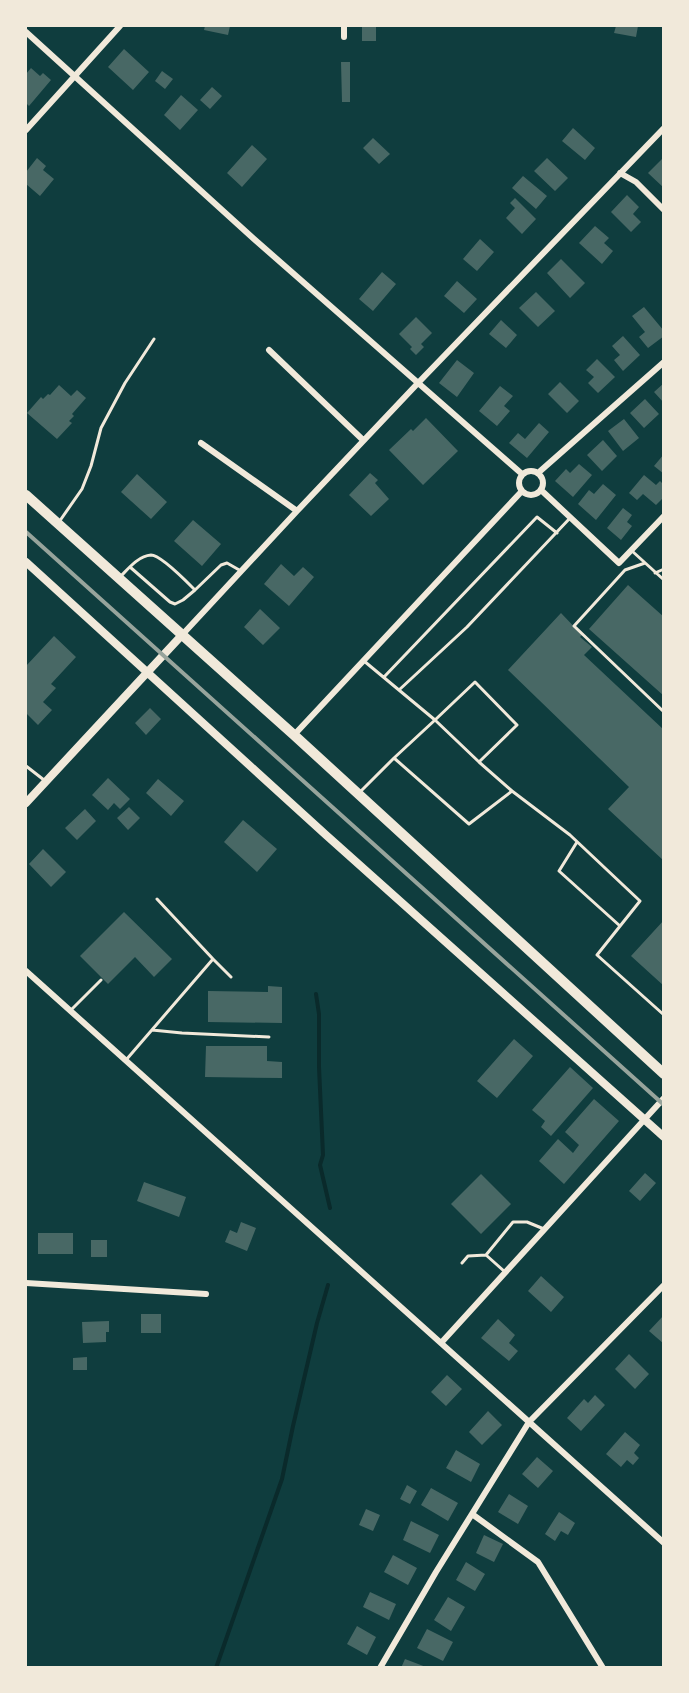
<svg xmlns="http://www.w3.org/2000/svg" width="689" height="1693" font-family="'Space Grotesk',sans-serif">
  <style>
    .lines { fill: none; stroke-linecap: round; stroke-linejoin: round }
    .stream { stroke: #0a2a2b; stroke-width: 4 }
    .building { fill: #486865 }
    .service { stroke: #f1e9da; stroke-width: 3 }
    .minor { stroke: #f1e9da; stroke-width: 6 }
    .tertiary { stroke: #f1e9da; stroke-width: 8 }
    .primary { stroke: #f1e9da; stroke-width: 10 }
    .rail { stroke: #97a49c; stroke-width: 4 }
  </style>
  <rect width="100%" height="100%" fill="#0f3d3e"/>
  <g class="lines">
    <!-- stream -->
    <path class="stream" d="M316,994l3,20v53l4,88 -3,10 10,43
      M216,1668l66,-189 11,-53 24,-103 11,-38"/>
  </g>
  <!-- building -->
  <path class="building" d="M205,26h25l-2,9 -24,-5z
    M362,26h14v15h-14z
    M616,26h22l-2,11 -22,-4z
    M124,49l25,23 -16,18 -25,-23z
    M341,62h9v40h-8z
    M31,68l9,8 3,-3 8,7 -22,26 -3,-3v-29z
    M162,71l11,8 -8,10 -10,-8z
    M212,87l10,9 -12,13 -10,-9z
    M181,95l17,15 -18,20 -16,-15z
    M573,128l22,20 -10,12 -23,-19z
    M373,138l17,16 -11,10 -16,-16z
    M252,145l15,14 -25,28 -15,-14z
    M664,157v31l-16,-15z
    M37,158l9,8 -3,4 11,9 -14,17 -14,-12v-12z
    M547,158l21,20 -13,13 -21,-20z
    M523,176l24,20 -11,13 -24,-21z
    M627,195l12,12 -6,7 8,8 -10,10 -20,-20z
    M515,198l21,21 -14,15 -16,-16 9,-10 -5,-5z
    M595,226l14,12 -5,5 9,8 -11,13 -23,-21z
    M480,239l14,13 -17,19 -14,-12z
    M561,259l24,24 -15,15 -23,-25z
    M382,272l14,12 -23,27 -14,-12z
    M457,281l20,18 -13,14 -20,-17z
    M536,292l19,19 -17,16 -19,-19z
    M644,307l20,24v5l-16,12 -9,-11 6,-5 -13,-16z
    M416,317l16,16 -11,11 3,3 -8,8 -6,-6 2,-2 -13,-13z
    M501,320l16,15 -11,13 -17,-14z
    M623,336l17,19 -17,16 -9,-11 6,-5 -8,-9z
    M597,359l18,18 -17,16 -10,-10 6,-6 -8,-7z
    M457,360l17,13 -17,24 -18,-14z
    M560,382l19,19 -12,12 -19,-19z
    M664,383v20l-10,-11z
    M59,385l12,11 6,-6 9,8 -14,16 2,2 -5,5 3,2 -15,16 -30,-26 14,-16 2,2 5,-5 2,1z
    M500,386l13,10 -9,10 6,5 -13,15 -18,-15z
    M645,399l14,15 -15,14 -14,-15z
    M426,418l32,33 -35,34 -34,-35 22,-21 2,2z
    M624,419l15,19 -16,13 -15,-20z
    M539,423l10,9 -22,26 -18,-15 9,-10 7,6z
    M603,440l14,16 -15,15 -15,-16z
    M664,454v20l-10,-8z
    M579,464l13,11 -19,22 -18,-16 11,-12 4,4z
    M370,473l8,7 -3,3 14,16 -18,17 -22,-21z
    M137,474l30,28 -16,17 -30,-27z
    M644,475l12,10 4,-4 4,4v12l-8,8 -13,-11 -6,6 -8,-7z
    M603,484l13,11 -20,25 -18,-16 11,-14 5,4z
    M623,508l9,7 -5,7 5,4 -11,14 -14,-12z
    M193,520l28,24 -19,22 -28,-25z
    M281,564l13,12 9,-9 11,10 -25,29 -25,-22z
    M628,585l36,32v79l-75,-67z
    M260,609l20,19 -17,17 -19,-18z
    M561,613l21,22 -2,2 12,10 -8,8 80,75v131l-56,-52 21,-22 -121,-117z
    M54,636l22,21 -25,27 5,4 -13,14 9,8 -14,15 -12,-12v-47z
    M150,708l11,11 -15,16 -11,-12z
    M108,778l22,21 -10,10 -6,-6 -6,7 -16,-15z
    M158,779l26,22 -13,15 -25,-23z
    M129,807l11,11 -12,12 -11,-12z
    M85,809l11,12 -19,19 -12,-12z
    M243,820l34,29 -20,23 -33,-30z
    M43,849l23,23 -15,15 -22,-23z
    M124,912l48,47 -18,18 -19,-20 -27,27 -28,-28z
    M664,920v66l-33,-30z
    M268,986l14,1v36l-74,-1v-31l60,1z
    M514,1039l19,17 -36,42 -20,-17z
    M206,1046h61v15l15,1v16l-77,-1z
    M570,1067l23,21 -42,48 -10,-9 4,-6 -13,-11z
    M594,1099l25,22 -55,63 -25,-23 19,-22 15,14 6,-8 -14,-13z
    M645,1173l11,10 -16,18 -11,-10z
    M481,1174l30,30 -30,30 -30,-30z
    M144,1182l42,15 -7,20 -42,-16z
    M241,1222l15,6 -9,23 -22,-9 5,-12 7,3z
    M38,1233h35v21h-35z
    M91,1240h16v17h-16z
    M541,1276l23,21 -13,15 -23,-21z
    M141,1314h20v19h-20z
    M664,1315v29l-15,-13z
    M498,1319l17,16 -6,8 9,8 -9,10 -28,-23z
    M109,1321v11h-3v10l-23,1 -1,-21z
    M629,1354l20,20 -14,15 -20,-20z
    M87,1357v13h-14v-12z
    M447,1375l15,14 -16,17 -15,-14z
    M595,1395l10,10 -24,26 -14,-13 17,-19 4,4z
    M488,1411l14,14 -20,20 -13,-13z
    M625,1432l15,13 -6,8 5,5 -6,7 -6,-5 -6,7 -15,-13z
    M456,1450l24,14 -9,18 -25,-14z
    M537,1457l16,14 -15,17 -16,-14z
    M407,1485l10,6 -7,13 -10,-5z
    M431,1488l27,15 -10,18 -27,-16z
    M509,1494l19,12 -10,18 -20,-12z
    M366,1509l14,6 -7,16 -14,-6z
    M559,1512l16,11 -7,12 -7,-4 -6,10 -10,-7z
    M411,1521l28,14 -9,18 -27,-13z
    M484,1535l19,9 -9,18 -18,-9z
    M393,1555l24,13 -9,17 -24,-13z
    M466,1562l19,12 -10,17 -19,-11z
    M370,1592l26,12 -7,16 -26,-13z
    M448,1597l17,10 -14,24 -17,-11z
    M357,1626l19,11 -9,18 -20,-11z
    M427,1629l26,13 -10,19 -26,-13z
    M405,1659l21,8v1h-25z"/>
  <g class="lines">
    <!-- service -->
    <path class="service" d="M59,522l23,-33 9,-23 10,-38 24,-45 29,-44
      M632,551l32,29
      M645,563l-20,7 -51,56 90,86
      M130,567l40,35 5,2 8,-4 12,-10
      M655,573l9,-4
      M120,577c8,-8 18,-21 31,-22 10,0 36,27 44,35l26,-25 6,-2 14,8
      M364,661l71,59 -41,38
      M384,677l153,-160 20,16
      M399,690l68,-63 104,-110
      M479,762l38,-37 -42,-43 -40,38 44,42 33,29
      M26,766l18,14
      M361,791l33,-33 75,66 43,-33 58,44 70,66 -43,54 67,60
      M577,842l-18,29 61,55
      M213,959l18,18
      M70,1011l31,-31
      M152,1030l30,3 87,4
      M126,1060l87,-101 -56,-60
      M462,1263l6,-7 18,-1
      M504,1271l-18,-16 27,-33h14l17,7"/>
    <!-- minor -->
    <path class="minor" d="M344,26v11
      M26,32l228,207 268,235
      M26,130l94,-104
      M620,173l16,9 28,28
      M269,350l94,90
      M201,443l96,68
      M519 483a12 12 0 1 1 24 0a12 12 0 1 1-24 0Z
      M538,473l126,-111
      M541,490l78,73 45,-47
      M182,635l115,-124 122,-129 245,-254
      M294,735l228,-244
      M26,971l638,572
      M26,1283l180,11
      M441,1343l223,-245
      M472,1514l66,48 65,106
      M380,1668l56,-96 93,-150 135,-137"/>
    <!-- tertiary -->
    <path class="tertiary" d="M26,562l300,273 338,302
      M26,803l156,-168"/>
    <!-- primary -->
    <path class="primary" d="M26,495l268,240 370,339"/>
    <!-- rail -->
    <path class="rail" d="M26,532l638,573"/>
  </g>
  <!-- border -->
  <rect width="689" height="1693" fill="none" stroke="#f1e9da" stroke-width="54"/>
</svg>
